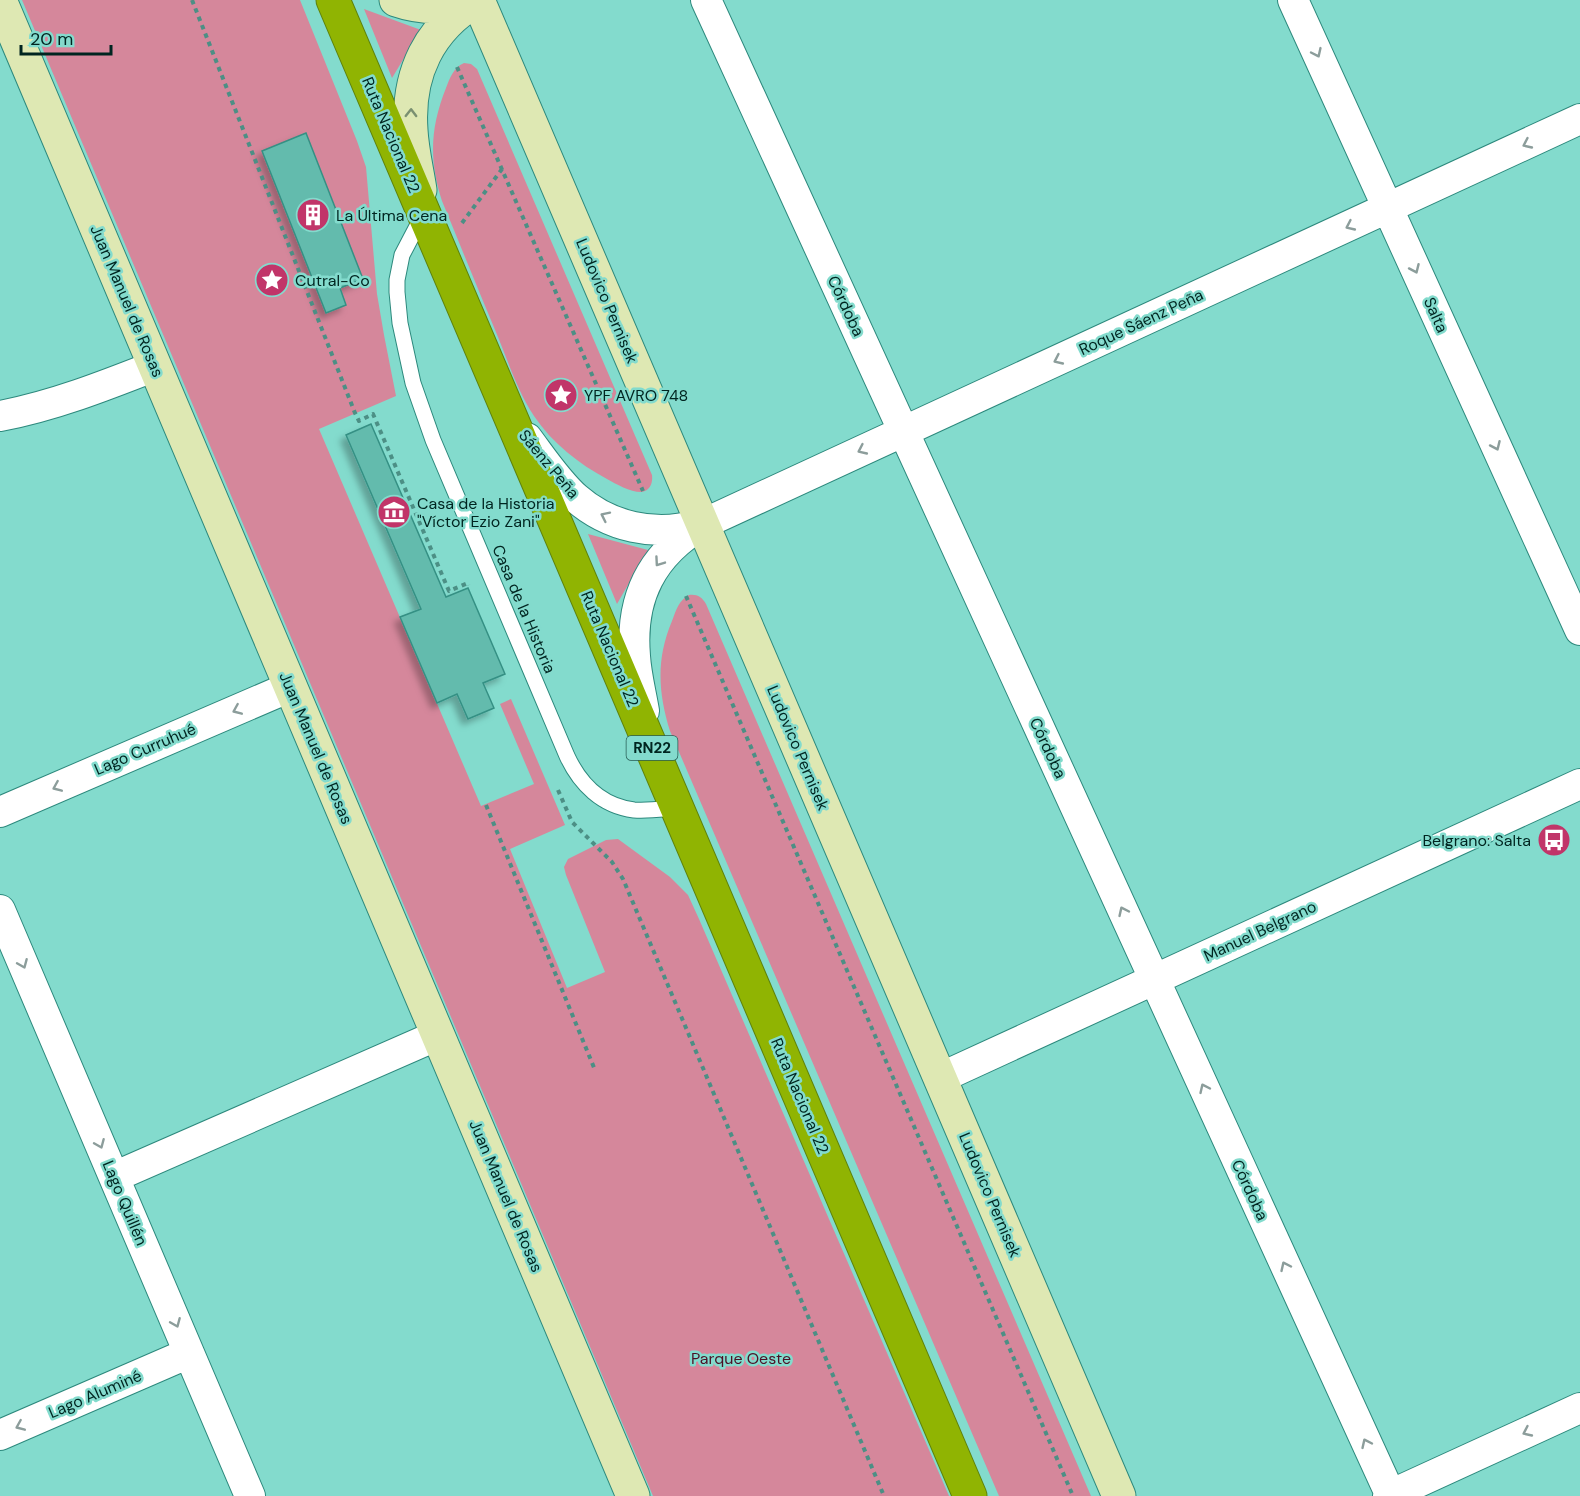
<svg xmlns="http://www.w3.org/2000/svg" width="1580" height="1496" font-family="'DM Sans',sans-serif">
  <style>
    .green { fill: #d5879b }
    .building { fill: #63bbad; stroke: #359084; stroke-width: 1.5; filter: url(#shadow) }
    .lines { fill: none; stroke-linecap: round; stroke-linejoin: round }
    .lane-casing { stroke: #2d897d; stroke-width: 17 }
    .street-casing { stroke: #2d897d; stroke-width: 32 }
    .secondary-casing { stroke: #2d897d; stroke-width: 35 }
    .highway-casing { stroke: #5e820c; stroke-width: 35 }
    .path { stroke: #4c8f85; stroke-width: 4; stroke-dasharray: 4.5 4.5; stroke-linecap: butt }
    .lane { stroke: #fff; stroke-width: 15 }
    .street { stroke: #fff; stroke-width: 30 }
    .secondary { stroke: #dee8b3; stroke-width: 33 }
    .highway { stroke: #90b402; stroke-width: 33 }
    .oneway { stroke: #8c9d9b }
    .oneway2 { stroke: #7a9071 }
    .labels { text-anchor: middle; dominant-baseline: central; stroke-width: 5; stroke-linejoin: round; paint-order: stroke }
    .shield { fill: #83dbcd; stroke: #275c54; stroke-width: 1.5 }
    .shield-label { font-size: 15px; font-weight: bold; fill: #002520 }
    .street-label { font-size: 16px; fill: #002520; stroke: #83dbcd }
    .poi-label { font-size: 16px; fill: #002520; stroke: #83dbcd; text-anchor: start }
    .park-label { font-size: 16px; fill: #4b1025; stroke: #83dbcd }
  </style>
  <defs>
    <filter id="shadow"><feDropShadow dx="-5.5" dy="5.5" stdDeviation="3" flood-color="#0004"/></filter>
  </defs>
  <rect width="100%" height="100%" fill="#83dbcd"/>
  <!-- green -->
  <path class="green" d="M22,0h278l57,141 9,26 11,127 7,41 12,61 -77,33 162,377 53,-22 -34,-80 11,-5 54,126 -55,24 57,139 38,-16 -39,-97 -2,-8 4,-8 38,-19 12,-1 52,38 18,18 11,24 250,577h-296z
    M364,9l57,21 -29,48z
    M464,63l7,1 6,5 175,406c1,8 -2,16 -11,17 -11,0 -25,-8 -34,-13 -28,-15 -55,-36 -73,-63 -16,-24 -25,-52 -36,-79 -19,-45 -37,-90 -56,-136 -13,-40 -12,-73 4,-113 4,-10 7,-20 18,-25z
    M588,534l60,16 -31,54z
    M689,595c8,-1 13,2 17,9l385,892h-92l-329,-765c-12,-39 -14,-72 2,-110 4,-11 7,-21 17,-26z"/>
  <!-- building -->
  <path class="building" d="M306,133l57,146 -23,9 6,17 -20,8 -64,-162z
    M371,424l75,173 22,-9 37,86 -22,9 11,25 -26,11 -11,-25 -20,9 -37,-86 21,-8 -75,-174z"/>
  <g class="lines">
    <!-- lane casing -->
    <g class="lane-casing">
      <path id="lane" d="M424,213l-22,42 -5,25v12l3,31 13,60 20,57 134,316c13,28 35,50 67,54 14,1 29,-1 43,-2"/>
    </g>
    <!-- street casing -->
    <g class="street-casing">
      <path id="street" d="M706,0l685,1496
        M1293,0l287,630
        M0,416c53,-10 104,-30 155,-50
        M527,438c15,20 30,43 49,60 33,29 79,39 121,27
        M644,711c-3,-18 -8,-37 -9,-55 -5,-59 17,-102 68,-132l877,-405
        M0,812l290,-125
        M0,910l250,586
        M940,1078l640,-294
        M114,1177l324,-142
        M0,1435l189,-82
        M1388,1496l192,-88"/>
    </g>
    <!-- secondary casing -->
    <g class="secondary-casing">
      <path id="secondary" d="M0,0l633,1496
        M396,0c26,9 51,9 78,1
        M478,0l641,1496
        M420,190c-3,-20 -8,-40 -9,-60 -4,-56 18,-102 66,-130"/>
    </g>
    <!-- highway casing -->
    <g class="highway-casing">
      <path id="highway" d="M333,0l637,1496"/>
    </g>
    <!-- path -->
    <path class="path" d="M192,0l163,413 4,8 14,-7 76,177 19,-8 1,2
      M457,67l186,424
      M462,223l40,-54
      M686,596l387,900
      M558,790l14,32 40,40 11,17 261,617
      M486,805l109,265"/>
    <!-- lane -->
    <use href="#lane" class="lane"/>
    <!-- street -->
    <use href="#street" class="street"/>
    <!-- secondary -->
    <use href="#secondary" class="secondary"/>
    <!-- highway -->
    <use href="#highway" class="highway"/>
  </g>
  <!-- one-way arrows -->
  <defs><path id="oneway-chevron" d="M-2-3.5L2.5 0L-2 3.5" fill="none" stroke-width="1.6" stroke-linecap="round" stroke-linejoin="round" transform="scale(1.5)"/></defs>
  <g class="oneway">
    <use href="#oneway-chevron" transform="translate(1317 53) rotate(65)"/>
    <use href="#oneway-chevron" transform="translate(1527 144) rotate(155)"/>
    <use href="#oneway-chevron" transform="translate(1350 226) rotate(155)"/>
    <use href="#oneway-chevron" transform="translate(1415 269) rotate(66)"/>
    <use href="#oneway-chevron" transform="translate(1058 360) rotate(155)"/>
    <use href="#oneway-chevron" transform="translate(1496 446) rotate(66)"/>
    <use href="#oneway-chevron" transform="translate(862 450) rotate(155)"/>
    <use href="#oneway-chevron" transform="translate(605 516) rotate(-154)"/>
    <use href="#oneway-chevron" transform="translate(659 562) rotate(125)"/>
    <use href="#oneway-chevron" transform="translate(237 710) rotate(157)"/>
    <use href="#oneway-chevron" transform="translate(57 787) rotate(157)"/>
    <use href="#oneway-chevron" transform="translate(1123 911) rotate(-115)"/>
    <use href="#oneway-chevron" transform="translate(23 964) rotate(67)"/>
    <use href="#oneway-chevron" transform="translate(1204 1088) rotate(-115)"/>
    <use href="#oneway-chevron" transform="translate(100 1144) rotate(67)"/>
    <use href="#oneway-chevron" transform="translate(1285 1266) rotate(-115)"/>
    <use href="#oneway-chevron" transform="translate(176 1323) rotate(67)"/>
    <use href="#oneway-chevron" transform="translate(20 1426) rotate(157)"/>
    <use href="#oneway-chevron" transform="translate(1527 1432) rotate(155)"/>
    <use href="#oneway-chevron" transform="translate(1366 1443) rotate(-115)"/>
  </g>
  <use class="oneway2" href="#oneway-chevron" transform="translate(411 113) rotate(-89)"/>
  <!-- icons -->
  <defs>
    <g id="building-disc" transform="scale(1.725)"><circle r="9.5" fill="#c13569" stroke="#83dbcd"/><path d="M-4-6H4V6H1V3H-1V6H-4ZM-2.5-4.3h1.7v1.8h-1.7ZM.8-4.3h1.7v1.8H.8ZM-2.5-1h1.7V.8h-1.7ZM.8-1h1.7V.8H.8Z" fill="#fff"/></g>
    <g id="sight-disc" transform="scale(1.725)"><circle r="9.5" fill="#c13569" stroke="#83dbcd"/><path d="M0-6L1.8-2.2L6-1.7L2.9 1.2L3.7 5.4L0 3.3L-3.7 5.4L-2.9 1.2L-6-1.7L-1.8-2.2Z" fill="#fff"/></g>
    <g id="museum-disc" transform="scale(1.725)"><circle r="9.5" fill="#c13569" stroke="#83dbcd"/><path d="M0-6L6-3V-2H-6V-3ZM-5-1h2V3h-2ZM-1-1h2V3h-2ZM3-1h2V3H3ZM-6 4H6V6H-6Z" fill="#fff"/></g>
    <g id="bus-disc" transform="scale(1.725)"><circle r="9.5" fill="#c13569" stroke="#83dbcd"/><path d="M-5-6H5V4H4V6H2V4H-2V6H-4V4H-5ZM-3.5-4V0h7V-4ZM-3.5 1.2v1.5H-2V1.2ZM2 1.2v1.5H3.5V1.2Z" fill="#fff"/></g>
  </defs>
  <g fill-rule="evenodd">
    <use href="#building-disc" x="313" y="215"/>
    <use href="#sight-disc" x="272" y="280"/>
    <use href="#sight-disc" x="561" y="395"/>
    <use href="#museum-disc" x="394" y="512"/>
    <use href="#bus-disc" x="1554" y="840"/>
  </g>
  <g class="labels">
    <!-- shield labels -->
    <rect class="shield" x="626.5" y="736" width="51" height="24" rx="4.5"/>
    <g class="shield-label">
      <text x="652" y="748">RN22</text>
    </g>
    <!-- street labels -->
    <g class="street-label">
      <text transform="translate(391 135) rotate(67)">Ruta Nacional 22</text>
      <text transform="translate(127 301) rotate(67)">Juan Manuel de Rosas</text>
      <text transform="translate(607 301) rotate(67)">Ludovico Pernisek</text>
      <text transform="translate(846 306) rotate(65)">Córdoba</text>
      <text transform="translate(1436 315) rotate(66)">Salta</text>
      <text transform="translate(1141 322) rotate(-25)">Roque Sáenz Peña</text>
      <text transform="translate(549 464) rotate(50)">Sáenz Peña</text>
      <text transform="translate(524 609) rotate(67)">Casa de la Historia</text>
      <text transform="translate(610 649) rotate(67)">Ruta Nacional 22</text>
      <text transform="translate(316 748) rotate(67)">Juan Manuel de Rosas</text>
      <text transform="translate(798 748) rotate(67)">Ludovico Pernisek</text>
      <text transform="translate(1048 748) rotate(65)">Córdoba</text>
      <text transform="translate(145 749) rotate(-23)">Lago Curruhué</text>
      <text transform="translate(1260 931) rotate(-25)">Manuel Belgrano</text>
      <text transform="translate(800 1096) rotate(67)">Ruta Nacional 22</text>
      <text transform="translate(1250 1190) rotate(65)">Córdoba</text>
      <text transform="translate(990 1195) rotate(67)">Ludovico Pernisek</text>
      <text transform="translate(506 1196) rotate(67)">Juan Manuel de Rosas</text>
      <text transform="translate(125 1203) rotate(67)">Lago Quillén</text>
      <text transform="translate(95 1394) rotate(-23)">Lago Aluminé</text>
    </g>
    <!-- poi labels -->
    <g class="poi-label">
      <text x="336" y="215">La Última Cena</text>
      <text x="295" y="280">Cutral-Co</text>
      <text x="584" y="395">YPF AVRO 748</text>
      <text x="417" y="503">Casa de la Historia<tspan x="417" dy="18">"Víctor Ezio Zani"</tspan></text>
      <text x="1531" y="840" text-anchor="end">Belgrano: Salta</text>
    </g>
    <!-- park labels -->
    <g class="park-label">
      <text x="741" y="1358">Parque Oeste</text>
    </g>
  </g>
  <!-- scale -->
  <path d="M21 45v9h90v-9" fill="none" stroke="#002520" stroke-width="3"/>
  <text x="30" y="45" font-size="18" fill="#002520" stroke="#83dbcd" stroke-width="4.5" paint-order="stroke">20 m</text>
</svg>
